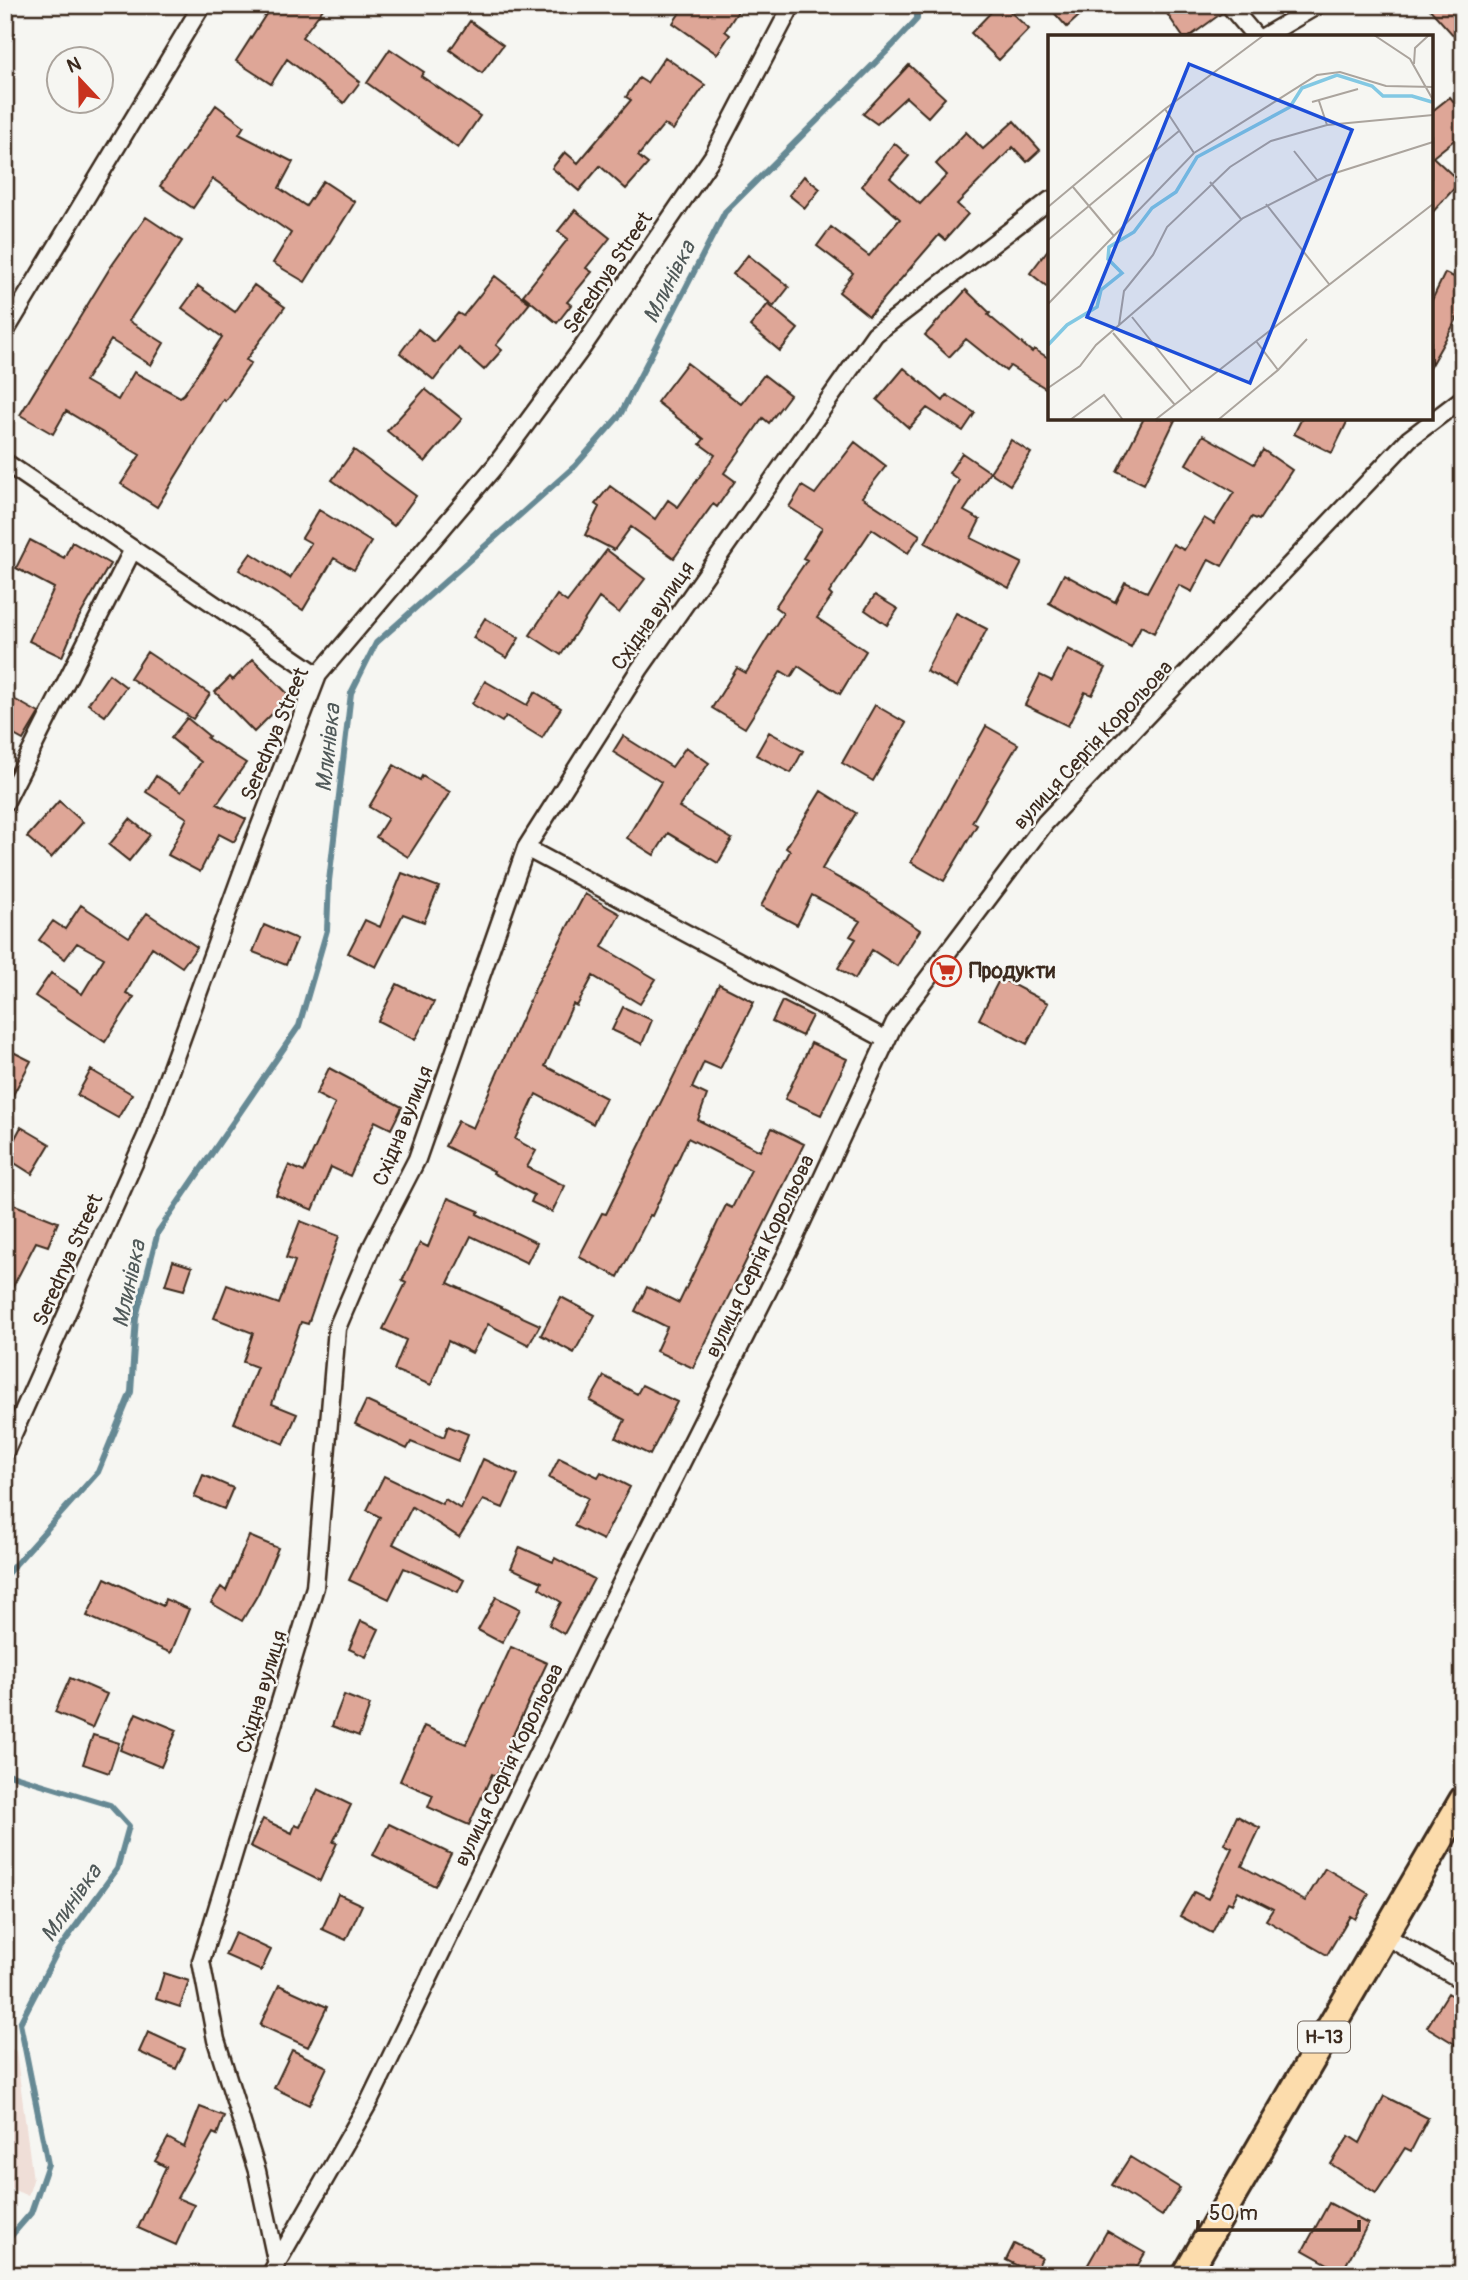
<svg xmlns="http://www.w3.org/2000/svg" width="1468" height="2280" font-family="Pangolin,sans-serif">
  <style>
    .built { fill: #efded7 }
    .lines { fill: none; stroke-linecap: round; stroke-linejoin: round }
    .stream { stroke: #668994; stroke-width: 6 }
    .building { fill: #dea697; stroke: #3b2a1e; stroke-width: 2 }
    .minor-casing { stroke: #3b2a1e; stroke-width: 21 }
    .primary-casing { stroke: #3b2a1e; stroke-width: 32 }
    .minor { stroke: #f6f6f2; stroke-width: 16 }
    .primary { stroke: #fcdcac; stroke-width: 26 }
    .labels { text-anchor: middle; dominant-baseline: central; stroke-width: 5; stroke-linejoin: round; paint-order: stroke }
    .shield { fill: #f6f6f2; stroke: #73675e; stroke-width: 2 }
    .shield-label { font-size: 19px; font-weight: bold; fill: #3b2a1e }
    .street-label { font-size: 21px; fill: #3b2a1e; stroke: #f6f6f2 }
    .poi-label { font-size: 21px; font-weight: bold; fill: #3b2a1e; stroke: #f6f6f2; text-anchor: start }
    .water-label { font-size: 23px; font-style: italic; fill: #505959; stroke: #f6f6f2 }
    .inset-river { fill: none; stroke: #82c8e3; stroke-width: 3.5 }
    .inset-road { fill: none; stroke: #aba49d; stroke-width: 2 }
    .view { fill: #1d4ed8; fill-opacity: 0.15; stroke: #1d4ed8; stroke-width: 3.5 }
    .inset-edge { fill: none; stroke: #3b2a1e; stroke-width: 3.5 }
  </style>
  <rect width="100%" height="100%" fill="#f6f6f2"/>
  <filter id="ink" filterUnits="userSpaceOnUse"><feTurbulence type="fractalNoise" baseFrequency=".0143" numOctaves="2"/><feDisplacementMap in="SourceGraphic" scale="14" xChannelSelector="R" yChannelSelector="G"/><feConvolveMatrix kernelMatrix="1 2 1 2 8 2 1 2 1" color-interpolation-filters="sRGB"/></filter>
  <g filter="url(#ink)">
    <!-- built -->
    <path class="built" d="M5,2046l11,5 17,129 -5,16 -23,-10z"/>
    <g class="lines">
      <!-- stream -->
      <path class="stream" d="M5,1576l93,-104 33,-80 5,-75 22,-85 141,-206 28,-96 2,-49 22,-188 25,-50 199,-177 45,-51 105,-203 168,-167 24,-26v-14
        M5,1773l105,32 19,21 -12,43 -60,83 -37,71 28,141 -17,49 -26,30"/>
    </g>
    <!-- building -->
    <path class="building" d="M272,5h54l-24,32 58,45 -16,21 -57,-44 -16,25 -35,-23z
      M685,5h57l-17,26 5,4 -13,19 -44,-31z
      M998,5h5l26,24 -30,31 -28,-27z
      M1047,5h44l-24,22z
      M1161,5h58l3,8 -33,24h-6z
      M1426,5h31l6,6v35z
      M470,21l33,24 -21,28 -32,-23z
      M390,49l34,23 -3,4 59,40 -22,32 -91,-65z
      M665,57l40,28 -32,45 -9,-6 -26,32 10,8 -22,25 -26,-23 -21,25 -27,-23 13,-16 13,11 53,-63 -5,-3 13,-19 8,5z
      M909,65l36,33 -17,19 -22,-20 -29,27 -14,-10z
      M1450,97l13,16v20l-30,24 27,25 -29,32v-102z
      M216,105l28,21 -5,8 54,28 -14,26 27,18 17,-25 32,21 -50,80 -32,-19 18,-30 -78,-54 -20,29 -33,-22z
      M1014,121l26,29 -13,12 -14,-15 -56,57 11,10 -23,26 -6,-5 -70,81 -30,-24 14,-19 -36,-27 14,-19 38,29 31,-37 -38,-33 32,-43 15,13 -19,22 30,26 27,-29 -11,-11 30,-32 17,17z
      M804,176l16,13 -15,19 -16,-13z
      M575,210l35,28 -24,30 6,4 -25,30 4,3 -14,18 -34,-28 45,-56 -10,-8z
      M146,217l36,24 -53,80 35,22 -13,22 -40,-25 -26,41 33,19 16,-28 46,25 4,-3 38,-57 -40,-29 16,-22 37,26 19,-27 31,22 -39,53 5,3 -26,38 -2,-2 -66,108 -36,-23 19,-29 -74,-44 -13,23 -33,-19 90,-147z
      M1050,247v42l-20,-16z
      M748,255l41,32 -15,19 -41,-32z
      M1445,273l18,8v39l-5,-3 -27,48v-63z
      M495,276l35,27 -34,42 6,5 -18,20 -25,-22 -25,32 -34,-27 18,-24 16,13 24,-29 5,3z
      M966,290l24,23 -2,2 44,37 2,-3 16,10v32l-40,-25 -4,5 -40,-32 -17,18 -24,-22z
      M768,304l30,25 -18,22 -30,-25z
      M687,363l54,41 23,-29 26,20 -21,28 -6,-5 -39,55 11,8 -18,26 -4,-3 -39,54 -43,-31 -17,23 -29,-15 14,-28 -4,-3 15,-18 45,33 13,-19 10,7 37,-52 -15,-11 4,-5 -47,-37z
      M904,368l39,33 4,-6 28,18 -12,18 -36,-23 -18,20 -32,-28z
      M425,389l37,30 -37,43 -38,-31z
      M1144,418h32l-32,66 -27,-13z
      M1302,418h47l-17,35 -38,-19z
      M1203,435l51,29 9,-14 29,20 -33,50 -7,-3 -30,49 -13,-7 -17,33 -13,-7 -25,48 -13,-7 -10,21 -82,-44 15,-29 51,28 10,-20 22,10 26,-48 11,6 20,-32 10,6 20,-32 -48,-28z
      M1011,440l20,13 -21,32 -20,-13z
      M855,442l31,24 -24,31 58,38 -12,18 -36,-24 -43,64 3,3 -15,22 49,33 -26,43 -42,-28 -7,11 -10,-6 -36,57 -33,-20 25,-40 9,5 37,-60 -8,-6 32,-47 -4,-2 19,-30 -33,-21 13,-21 13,8z
      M354,450l62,46 -22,30 -62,-46z
      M962,453l28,19 -26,39 16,9 -9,18 51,25 -13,25 -84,-45 34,-63 -10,-7z
      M319,510l52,32 -17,28 -20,-12 -31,52 -64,-40 12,-17 39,25 21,-35 -9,-5z
      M30,540l34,18 8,-16 38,22 -32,55 -16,38 -33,-16 25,-53 -38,-20z
      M607,550l38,29 -26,34 -20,-15 -38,57 -31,-20 27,-40 10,7z
      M875,595l23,14 -11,16 -22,-15z
      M956,613l31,16 -30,58 -31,-16z
      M485,618l34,20 -12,20 -34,-20z
      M1068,649l38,19 -14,27 -7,-3 -17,34 -43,-21 15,-30 12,6z
      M147,652l63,42 -17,25 -63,-41z
      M253,659l37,37 -36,36 -39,-40 15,-15 3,3z
      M109,674l17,13 -21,29 -17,-12z
      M485,681l42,24 8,-13 26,16 -19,30 -36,-22 -4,6 -30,-18z
      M5,694l34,19 -16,27 -18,-10z
      M875,705l31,18 -33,58 -31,-18z
      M187,718l22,18 -2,2 39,25 -29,41 29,15 -12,23 -15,-8 -19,38 -32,-17 19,-37 -41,-26 10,-16 25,16 20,-30 -30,-24z
      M986,726l32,18 -46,78 5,3 -33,56 -33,-19z
      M769,732l34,19 -12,22 -35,-18z
      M623,736l49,31 14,-20 23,16 -30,44 53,32 -14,24 -50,-30 -14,22 -27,-17 34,-56 -48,-30z
      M394,765l26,15 2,-4 28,16 -42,65 -32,-20 12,-19 -19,-11z
      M821,791l35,22 -34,56 42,23 56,38 -23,36 -25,-16 -17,29 -17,-11 18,-29 -6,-3 10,-15 -48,-26 -15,30 -36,-19 29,-55 -4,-3z
      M59,801l24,21 -32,36 -24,-21z
      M130,819l20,16 -21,26 -20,-16z
      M402,873l37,14 -15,35 -21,-8 -27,53 -28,-14 17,-33 15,7z
      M585,894l35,20 -18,33 54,32 -16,25 -47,-28 -16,30 -4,-2 -28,62 61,32 -13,26 -57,-30 -21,45 21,12 -9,16 38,19 -13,26 -21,-10 3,-7 -41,-22 1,-2 -49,-25 13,-25 15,7 64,-144z
      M81,905l48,32 18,-24 50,34 -15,20 -30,-20 -26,46 8,4 -29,45 -70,-46 16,-23 31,21 22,-36 -27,-15 -12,16 -26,-19 14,-19 12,8z
      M264,925l33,14 -11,26 -33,-13z
      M1000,978l48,25 -21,41 -48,-25z
      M397,984l37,18 -19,38 -37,-19z
      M719,984l35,18 -34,67 -16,-7 -12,26 15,7 -9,25 62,31 12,-23 32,16 -111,224 -37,-17 11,-24 -32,-16 12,-24 32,16 47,-98 6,3 19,-38 -63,-32 -36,78 -2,-1 -32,62 -39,-20 23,-44 4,1z
      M782,1001l30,15 -10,20 -30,-14z
      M623,1007l29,13 -10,24 -30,-14z
      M811,1043l36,16 -26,56 -36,-16z
      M5,1048l26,13 -26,49z
      M329,1068l73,39 -11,22 -16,-8 -25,55 -19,-9 -18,43 -37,-15 13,-30 15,7 31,-68 -19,-10z
      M91,1070l41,24 -14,24 -41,-23z
      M21,1127l29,17 -18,30 -27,-17z
      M448,1198l31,13 -2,3 60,29 -10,20 -56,-27 -23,47 92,42 -11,20 -41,-21 -16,29 -24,-12 -17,44 -37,-15 12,-30 -23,-11 23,-46 -4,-2 18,-38 8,4z
      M5,1201l53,21 -10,24 -12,-4 -31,60z
      M300,1221l39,15 -31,88 -7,-2 -29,82 25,10 -13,30 -50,-21 23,-56 -14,-5 10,-29 -39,-15 13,-33 52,19 16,-43 -9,-3z
      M173,1261l19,6 -8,23 -19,-5z
      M561,1297l34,18 -21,38 -33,-18z
      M604,1376l33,18 5,-9 35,17 -27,53 -34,-17 9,-18 -35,-19z
      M366,1401l78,36 4,-11 20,8 -10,27 -47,-19 -4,7 -52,-25z
      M559,1458l39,19 3,-5 29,15 -27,53 -29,-14 14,-28 -39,-20z
      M483,1459l35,16 -15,33 -20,-8 -24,37 -47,-30 -19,37 71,36 -6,12 -54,-24 -15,31 -40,-19 31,-63 -13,-7 17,-34 58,28 3,-5 16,10z
      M203,1475l30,13 -9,21 -30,-12z
      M249,1536l29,12 -20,46 -16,27 -31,-18 10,-16 5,4z
      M520,1547l33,15 2,-4 39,21 -30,55 -15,-9 12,-23 -22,-14 3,-6 -31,-14z
      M105,1578l58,28 2,-7 24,10 -18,44 -84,-37z
      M496,1597l24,12 -18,34 -24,-13z
      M361,1621l18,8 -13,28 -17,-8z
      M511,1647l36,16 -35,74 3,1 -19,38 -4,-2 -23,51 -41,-18 5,-12 -33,-14 24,-55 42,18z
      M70,1678l37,16 -15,34 -37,-16z
      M344,1695l26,10 -11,31 -27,-10z
      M136,1713l41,17 -16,37 -41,-17z
      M93,1735l26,8 -10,30 -26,-9z
      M318,1789l33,16 -18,37 4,1 -17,38 -70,-35 13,-27 29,14 3,-8 5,2z
      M1237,1816l23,12 -18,38 7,4 56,31 20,-33 44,26 -14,25 -5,-3 -23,39 -61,-35 7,-11 -35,-18 -6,13 -4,-2 -16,31 -32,-17 14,-24 14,7 24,-51 -8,-4z
      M389,1824l62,30 -16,32 -62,-31z
      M338,1894l24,11 -16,35 -24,-11z
      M235,1933l36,17 -10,21 -36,-16z
      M164,1973l25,8 -9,26 -24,-8z
      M279,1985l48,22 -19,40 -48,-22z
      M1448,1993l15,9v47l-36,-22z
      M148,2032l37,17 -9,20 -37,-17z
      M292,2050l35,17 -18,38 -35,-17z
      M1384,2096l44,22 -17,33 -6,-3 -29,45 -45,-29 18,-28 11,7z
      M200,2107l24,9 -7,19 -4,-2 -36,65 17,7 -18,40 -38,-17 28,-61 -11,-6 13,-23 16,9z
      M1130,2157l50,31 -18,28 -50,-31z
      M1329,2203l39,21 -26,48 -39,-22z
      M1107,2231l38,22 -13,22h-50z
      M1014,2244l28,14 -8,16 -28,-14z"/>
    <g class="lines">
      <!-- minor casing -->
      <g class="minor-casing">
        <path id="minor" d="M1229,5l27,32
          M1263,37l55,-32
          M5,332l197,-327
          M5,462l313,213
          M5,803l128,-254
          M526,848l359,191
          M5,1452l142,-318 100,-275 71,-184 177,-209 87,-118 131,-192 79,-151
          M1384,1935l79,46
          M276,2260l-19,-89 -41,-131 -15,-79 114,-374 22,-259 35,-82 45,-87 109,-311 113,-178 236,-336 175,-134
          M270,2275l99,-173 223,-461 201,-400 102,-219 150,-199 364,-384 54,-41"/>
      </g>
      <!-- primary casing -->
      <g class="primary-casing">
        <path id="primary" d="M1186,2275l277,-475"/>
      </g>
      <!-- minor -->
      <use href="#minor" class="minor"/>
      <!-- primary -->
      <use href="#primary" class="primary"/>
    </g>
  </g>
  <!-- icons -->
  <defs>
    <g id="supermarket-ring" transform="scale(1.575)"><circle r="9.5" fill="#f6f6f2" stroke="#c8321e" stroke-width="1.5"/><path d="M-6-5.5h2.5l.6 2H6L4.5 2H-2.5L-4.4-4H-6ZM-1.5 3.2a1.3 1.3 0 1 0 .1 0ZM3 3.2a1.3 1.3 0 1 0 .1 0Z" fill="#c8321e"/></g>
  </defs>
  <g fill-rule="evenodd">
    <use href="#supermarket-ring" x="946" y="971"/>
  </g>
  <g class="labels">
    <!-- shield labels -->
    <rect class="shield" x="1298" y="2021.5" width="52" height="31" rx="5"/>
    <g class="shield-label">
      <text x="1324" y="2037">Н-13</text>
    </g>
    <!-- street labels -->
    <g class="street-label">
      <text transform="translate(608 273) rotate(-56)">Serednya Street</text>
      <text transform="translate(653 616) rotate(-55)">Східна вулиця</text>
      <text transform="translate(275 734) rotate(-67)">Serednya Street</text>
      <text transform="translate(1093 745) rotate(-47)">вулиця Сергія Корольова</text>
      <text transform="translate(403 1126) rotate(-68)">Східна вулиця</text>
      <text transform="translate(760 1256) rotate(-64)">вулиця Сергія Корольова</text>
      <text transform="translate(68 1260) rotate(-66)">Serednya Street</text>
      <text transform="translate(262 1692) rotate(-73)">Східна вулиця</text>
      <text transform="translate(509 1765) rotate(-64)">вулиця Сергія Корольова</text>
    </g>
    <!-- poi labels -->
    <g class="poi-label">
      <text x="969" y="971">Продукти</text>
    </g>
    <!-- water labels -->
    <g class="water-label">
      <text transform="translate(669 282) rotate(-63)">Млинівка</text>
      <text transform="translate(328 748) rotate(-84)">Млинівка</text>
      <text transform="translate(129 1284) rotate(-78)">Млинівка</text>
      <text transform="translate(71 1903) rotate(-55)">Млинівка</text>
    </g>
  </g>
  <!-- overview -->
  <g transform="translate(1048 35)">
    <rect width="385" height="385" fill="#f6f6f2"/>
    <path class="inset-river" d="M0,310l19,-20 30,-18 4,-17 21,-17 -14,-14 1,-12 25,-15 18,-24 24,-16 21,-35 93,-50 12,-19 35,-13 35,11 11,10h29l20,6"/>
    <path class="inset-road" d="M326,0l36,24 23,41M366,29l1,-16 14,-13M271,66l8,24M264,67l46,-13M117,74l29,44M246,116l23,29M162,147l31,37M25,152l41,49M218,169l63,80M0,172l117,-98 99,-74M0,205l131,-109M0,269l146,-151 123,-78 23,-3 46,14 47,1M84,282l59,74M71,290l5,-34 29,-36 14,-28 63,-60 41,-26 56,-16 106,-10M65,298l62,72M230,335l29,-31M0,353l32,-22 16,-21 147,-127 83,-42 107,-34M22,385l34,-25 19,25M107,385l278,-216M170,385l60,-50 -22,-29"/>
    <path class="view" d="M141,29l163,66 -102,253 -163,-66z"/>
    <rect width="385" height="385" class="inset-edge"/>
  </g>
  <!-- margin -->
  <rect width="1468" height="2280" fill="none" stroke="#f6f6f2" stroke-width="28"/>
  <rect x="14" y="14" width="1440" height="2252" fill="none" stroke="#3b2a1e" stroke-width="2.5" filter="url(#ink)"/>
  <!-- north arrow -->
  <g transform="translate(80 80) rotate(338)"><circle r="33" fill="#f6f6f2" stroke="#aba49d" stroke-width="2"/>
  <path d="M0-5L12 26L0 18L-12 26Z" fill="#c8321e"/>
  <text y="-10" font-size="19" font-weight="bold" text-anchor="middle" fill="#3b2a1e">N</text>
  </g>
  <!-- scale -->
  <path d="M1198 2220v10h161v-10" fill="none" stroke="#3b2a1e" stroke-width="3.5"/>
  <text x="1209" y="2220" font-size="21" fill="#3b2a1e" stroke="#f6f6f2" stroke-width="5" paint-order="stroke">50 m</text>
</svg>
